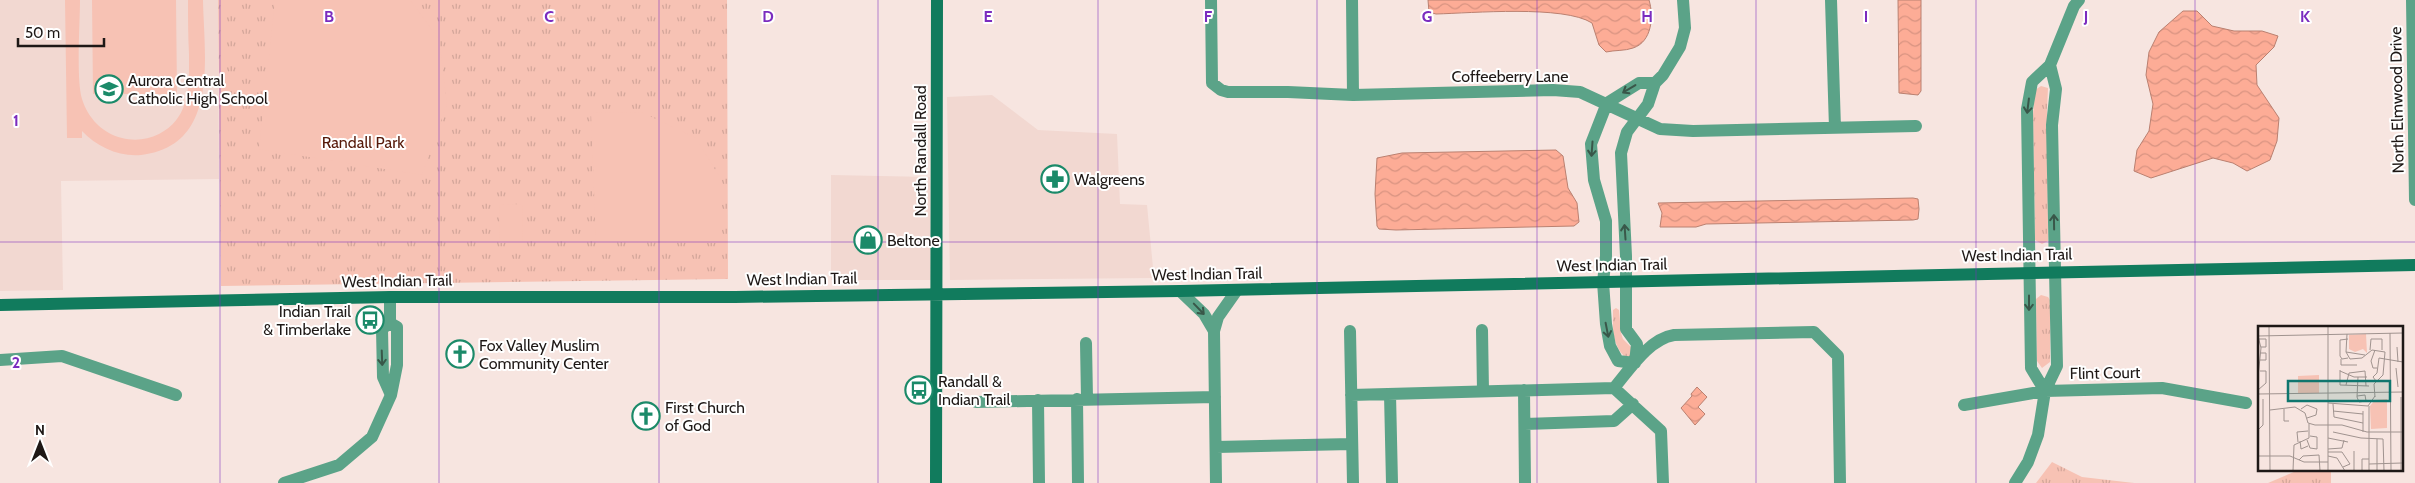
<svg xmlns="http://www.w3.org/2000/svg" width="2415" height="483" font-family="Cabin,sans-serif">
  <style>
    .built { fill: #f2d8d1 }
    .grass { fill: url(#grass-tufts) }
    .pitch { fill: #f7c2b4 }
    .water { fill: url(#water-waves); stroke: #ba8070 }
    .lines { fill: none; stroke-linecap: round; stroke-linejoin: round }
    .minor { stroke: #5ba388; stroke-width: 12 }
    .secondary { stroke: #117b5d; stroke-width: 12 }
    .oneway { stroke: #395749 }
    .grid { fill: none; stroke: #7b2cbf; stroke-width: 1; stroke-opacity: 0.55 }
    .labels { text-anchor: middle; dominant-baseline: central; stroke-width: 4; stroke-linejoin: round; paint-order: stroke }
    .street-label { font-size: 16px; fill: #1e1816; stroke: #fff }
    .poi-label { font-size: 16px; fill: #1e1816; stroke: #fff; text-anchor: start }
    .park-label { font-size: 16px; fill: #561909; stroke: #fff }
    .inset-road { fill: none; stroke: #a0938f; stroke-width: 1 }
    .view { fill: #0f766e; fill-opacity: 0.15; stroke: #0f766e; stroke-width: 2.5 }
    .inset-edge { fill: none; stroke: #1e1816; stroke-width: 2.5 }
    .grid-label { font-size: 16px; text-anchor: middle; font-weight: bold; fill: #7b2cbf; stroke: #fff; stroke-width: 4; stroke-linejoin: round; paint-order: stroke }
  </style>
  <defs>
    <pattern id="grass-tufts" width="24" height="20" patternUnits="userSpaceOnUse" patternTransform="scale(1.25)"><rect width="24" height="20" fill="#f7c2b4"/><path d="M3 7l-1-3M5 7V3M7 7l1-3M15 17l-1-3M17 17v-4M19 17l1-3" fill="none" stroke="#d3a69a"/></pattern>
    <pattern id="water-waves" width="16" height="10" patternUnits="userSpaceOnUse" patternTransform="scale(1.25)"><rect width="16" height="10" fill="#fdac96"/><path d="M0 5q4-4 8 0t8 0" fill="none" stroke="#d89381"/></pattern>
  </defs>
  <rect width="100%" height="100%" fill="#f7e5e0"/>
  <!-- built -->
  <path class="built" d="M0,0h218l1,179 -158,2 2,109 -63,1z
    M992,95l46,35 79,4 3,70 27,1 7,73 -204,2 -3,-183z
    M831,175l99,2 1,103h-100z"/>
  <!-- grass -->
  <path class="grass" d="M218,0h509l1,279 -507,7z
    M2041,86l7,2 -1,22 1,127v4l-6,3 -7,-4v-7l-2,-117 2,-26z
    M2041,295l7,2 2,3v62l-8,6 -5,-7 -1,-62z
    M1616,308l3,2 2,23 2,6 9,9 -1,9h-6c-14,-14 -12,-30 -12,-47z
    M2052,462l30,15 52,6h-98z
    M2301,469h30v14h-63z"/>
  <!-- pitch -->
  <path class="pitch" d="M65,0h15c0,24 -4,79 2,99 6,19 20,34 40,39 12,3 25,2 37,-4 32,-16 30,-50 30,-80 -1,-18 -1,-36 -1,-54h15c1,56 17,146 -62,155 -22,2 -44,-8 -59,-24v7h-15z
    M92,0h84l1,94h-84z
    M275,0h135l29,39 8,65 -25,71 -163,-26z
    M641,112l55,26 26,43v62l-126,-1 -5,-129z
    M522,204l1,38 -23,1 -1,-38z"/>
  <!-- water -->
  <path class="water" d="M1428,0h221c5,16 3,42 -16,48 -8,3 -18,2 -27,4l-7,-7 -7,-22c-28,-18 -120,-10 -156,-9l-7,-2z
    M1898,0h23v91l-3,4 -19,-2z
    M2183,11h14l15,15 22,5h28l16,5 -4,11 -18,18 1,20 22,33 -2,23 -7,19 -23,11 -14,-8 -20,-5 -62,20 -17,-7 3,-21 12,-19 4,-27 -7,-29 3,-23 10,-20z
    M1556,150l7,6 5,32 9,15 2,19 -5,4 -178,4 -17,-1 -2,-3 -2,-32 2,-36 25,-5z
    M1913,198l5,1 1,10 -1,10 -5,1 -207,4 -10,3h-36l2,-14 -4,-10z
    M1697,387l10,10 -9,10 7,7 -10,11 -14,-17 11,-12 -1,-2z"/>
  <g class="lines">
    <!-- minor -->
    <path class="minor" d="M1211,0l1,83 9,7 7,2h60l65,3 200,-5 27,2 80,37 33,2 223,-5
      M1352,0l1,95
      M1831,0l4,128
      M2412,0l3,200
      M1180,291l24,23 10,17
      M390,297v26
      M390,323l-8,6 1,48 8,18
      M1482,330l1,61
      M1350,331l3,152
      M1086,343l1,56
      M0,360l62,-4 114,39
      M1635,363l2,-19 -11,-15v-73l-5,-103 6,-21 21,-28 7,-21 8,-8 17,-28 5,-19 -2,-28
      M1635,363l-17,-2 -8,-15 -4,-22 -3,-42 3,-26v-35l-12,-41 -3,-36 16,-41 32,-20h16
      M1524,390l1,93
      M2045,391l-14,-23 -4,-259 5,-27 18,-17 24,-59 5,-6
      M1390,394l2,89
      M1351,395l263,-7
      M1077,399l1,84
      M1038,400l1,83
      M976,402l239,-5
      M1964,405l81,-14 117,-3 84,15
      M1525,424l89,-3 19,-17
      M1216,447l136,-3
      M284,483l55,-18 33,-28 19,-42 6,-30v-38l-7,-4
      M1216,483l-2,-152 4,-14 19,-27
      M1663,483l-2,-52 -47,-43c16,-19 35,-49 60,-53l140,-3 24,24 2,127
      M2015,483l13,-21 10,-27 7,-44 12,-25 -5,-241 4,-36 -6,-24"/>
    <!-- secondary -->
    <path class="secondary" d="M0,305l390,-8h345l445,-6 1235,-26
      M936,483l1,-483"/>
  </g>
  <!-- one-way arrows -->
  <defs><path id="oneway-shaft" d="M-6 0H5M1.5-3L5.5 0L1.5 3" fill="none" stroke-width="1.6" stroke-linecap="round" stroke-linejoin="round" transform="scale(1.25)"/></defs>
  <g class="oneway">
    <use href="#oneway-shaft" transform="translate(1629 89) rotate(149)"/>
    <use href="#oneway-shaft" transform="translate(2028 106) rotate(97)"/>
    <use href="#oneway-shaft" transform="translate(1592 149) rotate(94)"/>
    <use href="#oneway-shaft" transform="translate(2054 222) rotate(-91)"/>
    <use href="#oneway-shaft" transform="translate(1625 232) rotate(-94)"/>
    <use href="#oneway-shaft" transform="translate(2029 303) rotate(90)"/>
    <use href="#oneway-shaft" transform="translate(1199 309) rotate(46)"/>
    <use href="#oneway-shaft" transform="translate(1607 330) rotate(79)"/>
    <use href="#oneway-shaft" transform="translate(382 358) rotate(88)"/>
  </g>
  <!-- grid -->
  <path class="grid" d="M220,0v483M439,0v483M659,0v483M878,0v483M1098,0v483M1317,0v483M1537,0v483M1756,0v483M1976,0v483M2195,0v483M0,242h2415"/>
  <!-- icons -->
  <defs>
    <g id="school-ring" transform="scale(1.4375)"><circle r="9.5" fill="#fff" stroke="#1b8a69" stroke-width="1.5"/><path d="M0-5L7-2L0 1L-7-2ZM-4 1L0 2.5L4 1V4Q0 6-4 4Z" fill="#1b8a69"/></g>
    <g id="pharmacy-ring" transform="scale(1.4375)"><circle r="9.5" fill="#fff" stroke="#1b8a69" stroke-width="1.5"/><path d="M-2-6h4v4h4v4h-4v4h-4v-4h-4v-4h4Z" fill="#1b8a69"/></g>
    <g id="shop-ring" transform="scale(1.4375)"><circle r="9.5" fill="#fff" stroke="#1b8a69" stroke-width="1.5"/><path d="M-5-2.5h2.3a2.7 3.5 0 0 1 5.4 0H5L5.5 6h-11ZM-1.5-2.5h3a1.5 2.3 0 0 0-3 0Z" fill="#1b8a69"/></g>
    <g id="bus-ring" transform="scale(1.4375)"><circle r="9.5" fill="#fff" stroke="#1b8a69" stroke-width="1.5"/><path d="M-5-6H5V4H4V6H2V4H-2V6H-4V4H-5ZM-3.5-4V0h7V-4ZM-3.5 1.2v1.5H-2V1.2ZM2 1.2v1.5H3.5V1.2Z" fill="#1b8a69"/></g>
    <g id="church-ring" transform="scale(1.4375)"><circle r="9.5" fill="#fff" stroke="#1b8a69" stroke-width="1.5"/><path d="M-1.2-6h2.4v3.5h3.3v2.4h-3.3V6h-2.4V-.1h-3.3v-2.4h3.3Z" fill="#1b8a69"/></g>
  </defs>
  <g fill-rule="evenodd">
    <use href="#school-ring" x="109" y="89"/>
    <use href="#pharmacy-ring" x="1055" y="179"/>
    <use href="#shop-ring" x="868" y="240"/>
    <use href="#bus-ring" x="370" y="320"/>
    <use href="#church-ring" x="460" y="354"/>
    <use href="#bus-ring" x="919" y="390"/>
    <use href="#church-ring" x="646" y="416"/>
  </g>
  <g class="labels">
    <!-- street labels -->
    <g class="street-label">
      <text x="1510" y="76">Coffeeberry Lane</text>
      <text transform="translate(2397 100) rotate(-91)">North Elmwood Drive</text>
      <text transform="translate(920 151) rotate(-90)">North Randall Road</text>
      <text transform="translate(2017 255) rotate(-1)">West Indian Trail</text>
      <text transform="translate(1612 265) rotate(-1)">West Indian Trail</text>
      <text transform="translate(1207 274) rotate(-1)">West Indian Trail</text>
      <text transform="translate(802 279) rotate(-1)">West Indian Trail</text>
      <text transform="translate(397 281) rotate(-1)">West Indian Trail</text>
      <text transform="translate(2105 373) rotate(-1)">Flint Court</text>
    </g>
    <!-- poi labels -->
    <g class="poi-label">
      <text x="128" y="80">Aurora Central<tspan x="128" dy="18">Catholic High School</tspan></text>
      <text x="1074" y="179">Walgreens</text>
      <text x="887" y="240">Beltone</text>
      <text x="351" y="311" text-anchor="end">Indian Trail<tspan x="351" dy="18">&amp; Timberlake</tspan></text>
      <text x="479" y="345">Fox Valley Muslim<tspan x="479" dy="18">Community Center</tspan></text>
      <text x="938" y="381">Randall &amp;<tspan x="938" dy="18">Indian Trail</tspan></text>
      <text x="665" y="407">First Church<tspan x="665" dy="18">of God</tspan></text>
    </g>
    <!-- park labels -->
    <g class="park-label">
      <text x="363" y="142">Randall Park</text>
    </g>
  </g>
  <!-- overview -->
  <g transform="translate(2258 326)">
    <rect width="145" height="145" fill="#f7e5e0"/>
    <path d="M108,8l1,19 -4,-4 -8,3 -6,-3v-14zM61,49v18h-21v-17zM129,73v29l-16,1 -1,-23 5,-6z" fill="#f7c2b4"/>
    <path class="inset-road" d="M11,0l1,145M132,7l1,138M89,8l-1,18 4,7 12,-1 10,-8 13,2 -2,23 -9,9 1,13M0,10l145,-3M0,13h8v8h-5M90,13l-8,1v16l2,3 6,-1M139,21l1,15M112,24l1,-11h11v11M117,24l-4,11 2,7h4M88,26l19,3M83,33v6h16M2,34h6v-7h-6M138,42l2,19M82,44v15l29,1M82,45l14,6h13M0,51l3,-29 -3,-12M118,55l-3,-4 4,-4 2,-15 24,4M88,59l3,-12 16,-2 1,15M0,64l8,-7v-12h-6M0,68l145,-2M99,70l8,-1 1,6 -7,1 -2,-5 1,-20M143,71v74M70,77l40,3 7,-10M75,78l1,13 29,6M26,83v12h5M43,83l6,-4 10,4 -1,6 -9,3M12,84l25,-3 10,6 3,10 7,2h27l25,7h36M75,85l30,3M0,104l5,-5v-26M75,106l28,6 22,1 1,32M105,106v-21M70,112l20,4M49,114l3,8 7,1v-12l-7,-1M42,115l1,8 7,-3M40,116l-1,-10 11,-1M70,123l14,-1 2,-8M70,126h14l8,12 -7,3M0,130h32l14,6h24M70,130l9,2 8,13M41,134l4,-4 16,-1 1,16M111,138l33,-1M35,145l1,-26 15,-7v-14M70,145v-145M96,145v-20M104,145v-12h7M111,145v-65M119,145v-32"/>
    <path class="view" d="M30,55h102v20h-102z"/>
    <rect width="145" height="145" class="inset-edge"/>
  </g>
  <g class="grid-label">
    <text x="329" y="22">B</text>
    <text x="549" y="22">C</text>
    <text x="768" y="22">D</text>
    <text x="988" y="22">E</text>
    <text x="1208" y="22">F</text>
    <text x="1427" y="22">G</text>
    <text x="1647" y="22">H</text>
    <text x="1866" y="22">I</text>
    <text x="2086" y="22">J</text>
    <text x="2305" y="22">K</text>
    <text x="16" y="126">1</text>
    <text x="16" y="368">2</text>
  </g>
  <!-- north arrow -->
  <g transform="translate(40 443)" stroke="#ffffff" stroke-width="4" paint-order="stroke">
  <path d="M0-4L9 19L0 12L-9 19Z" fill="#1e1816"/>
  <text y="-8" font-size="14" font-weight="bold" text-anchor="middle" fill="#1e1816">N</text>
  </g>
  <!-- scale -->
  <path d="M18 38v8h86v-8" fill="none" stroke="#1e1816" stroke-width="2.5"/>
  <text x="25" y="38" font-size="15" fill="#1e1816" stroke="#ffffff" stroke-width="4" paint-order="stroke">50 m</text>
</svg>
